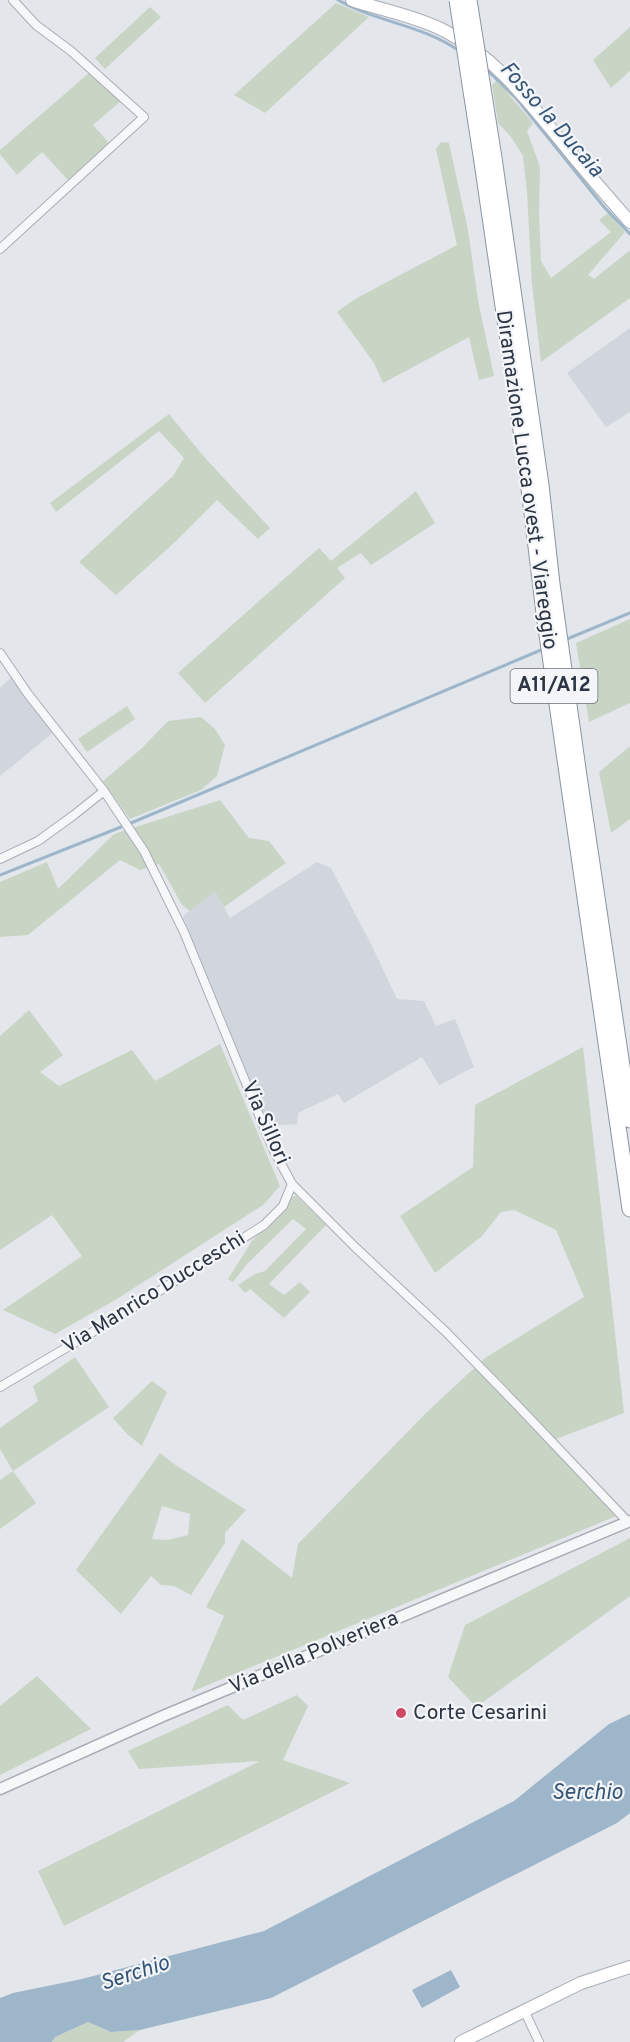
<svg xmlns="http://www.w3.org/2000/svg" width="630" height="2042" font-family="Overpass,sans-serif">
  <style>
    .built { fill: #d1d6dd }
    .green { fill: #c9d5c4; fill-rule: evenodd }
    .water { fill: #9eb6ca }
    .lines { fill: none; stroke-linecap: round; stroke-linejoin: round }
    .stream { stroke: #9eb6ca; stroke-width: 3 }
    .minor-casing { stroke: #a8adb5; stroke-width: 10 }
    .tertiary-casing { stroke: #a8adb5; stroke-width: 13 }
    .secondary-casing { stroke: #a8adb5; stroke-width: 14 }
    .motorway-casing { stroke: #8a94a2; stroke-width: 17 }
    .minor { stroke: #f6f7f9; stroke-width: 8 }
    .tertiary { stroke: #f6f7f9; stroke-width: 10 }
    .secondary { stroke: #fff; stroke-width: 12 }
    .motorway { stroke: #fff; stroke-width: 15 }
    .motorway-bridge-casing { stroke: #8a94a2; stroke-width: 17; stroke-linecap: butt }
    .motorway-bridge { stroke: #fff; stroke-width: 15 }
    .poi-dot { fill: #ce4a64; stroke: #f3f5f8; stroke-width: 2 }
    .labels { text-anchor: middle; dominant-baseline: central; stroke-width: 4.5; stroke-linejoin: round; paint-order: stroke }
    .shield { fill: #f3f5f8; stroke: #676f79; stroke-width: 1.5 }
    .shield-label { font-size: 20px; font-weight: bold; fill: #2b3543 }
    .street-label { font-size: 21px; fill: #2b3543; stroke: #f3f5f8 }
    .poi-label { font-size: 21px; fill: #2b3543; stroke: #f3f5f8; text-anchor: start }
    .water-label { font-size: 22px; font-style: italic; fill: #355577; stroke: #f3f5f8 }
  </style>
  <rect width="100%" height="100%" fill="#e3e6eb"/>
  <!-- built -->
  <path class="built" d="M630,328v84l-24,15 -39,-54z
    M17,672l42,56 -59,48v-88z
    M317,862l14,6 40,76 26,55 27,2 12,25 19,-7 19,48 -35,18 -17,-28 -78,46 -6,-9 -40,19 -1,11 -28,2 -86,-210 32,-26 15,28z"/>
  <!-- green -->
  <path class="green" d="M336,3l33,14 -104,96 -31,-18z
    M150,7l11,10 -56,52 -10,-11z
    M630,27v44l-19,17 -18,-28z
    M89,73l32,28 -28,24 16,18 -41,37 -26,-28 -25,23 -17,-21v-4z
    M497,80l36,43 -6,8 13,36 -1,45 2,49 10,17 60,-46 -12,-12 9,-7 17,19 -37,43 6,4 36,-29v48l-89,64 -9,-78 -5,-92 -4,-36 -12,-19 -13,-14 -6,-38z
    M441,142l8,1 19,87 10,70 16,76 -15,4 -10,-43 -86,46 -9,-20 -37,-51 18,-13 102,-54 -21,-96z
    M169,414l37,45 64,69 -12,11 -41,-39 -42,42 -59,53 -37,-33 94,-86 11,-18 -25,-27 -103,81 -6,-9z
    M416,491l19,32 -64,42 -10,-12 -24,15 8,10 -140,125 -27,-30 141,-125 12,13z
    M630,619v84l-41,19 -13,-79z
    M127,706l8,13 -48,33 -9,-13z
    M201,717l14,12 10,16 -8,31 -16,14 -71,29 -27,-38 38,-32 27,-28z
    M630,746v73l-19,14 -12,-61z
    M220,800l29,38 20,3 17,22 -62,44 -9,-16 -25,20 -8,-6 -23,-41 -19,6 -20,-10 -92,75 -28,2v-55l47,-20 11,27 56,-55z
    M29,1010l34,45 -23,17 19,14 73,-36 23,31 65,-37 60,142 -17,19 -146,94 -62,35 -52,-24 79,-54 -30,-41 -52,35v-214z
    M583,1047l41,366 -68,26 70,73 -435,180 33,-76 -18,-9 36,-68 50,39 6,-34 129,-132 58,-54 99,-61 -28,-67 -42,-20 -13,2 -19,24 -47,37 -35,-57 73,-49 2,-62z
    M295,1195l31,30 -57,59 15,11 16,-13 10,10 -26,26 -34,-29 -5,4 -7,-8 17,-11 10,-3 41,-42 -13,-10 -46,45 -14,18 -5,-3 24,-38z
    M75,1357l34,50 -96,64 23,32 -36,26v-49l13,-9 -13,-22v-21l38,-27 -5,-15z
    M152,1381l15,11 -25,54 -15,-12 -14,-16z
    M160,1453l14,11 72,46 -21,23v10l-34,52 -17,-9 -13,-1 -10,-9 -30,38 -45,-44zM162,1506l28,8 -2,21 -20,5 -16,-1z
    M630,1538v58l-154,111 -28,-30 17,-52z
    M37,1676l54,53 -91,46v-69z
    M297,1695l11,11 -25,54 67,23 -286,143 -26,-55 222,-110 -121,8 -11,-18 100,-46 15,15z
    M88,2022l23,10 29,-2 -17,12h-71l3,-5z"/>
  <!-- water -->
  <path class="water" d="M630,1714v99l-13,10 -346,175 -131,32 -29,2 -23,-10 -33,15 -3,5h-52v-44l13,-5 69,-14 182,-48 250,-130 95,-77z
    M451,1970l9,17 -38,21 -10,-18z"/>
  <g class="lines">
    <!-- stream -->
    <path class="stream" d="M338,0c38,22 84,25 120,50
      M486,69l31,30 87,108 26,27
      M567,639l63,-26
      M131,823l410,-173
      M0,875l121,-48"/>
    <!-- minor casing -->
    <g class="minor-casing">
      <path id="minor" d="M0,249l144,-132 -73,-66 -35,-26 -23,-25
        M0,653l28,41 76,97 40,60 40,81 89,217 19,35 64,64 90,84 71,73 111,117
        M0,859l38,-18 36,-26 30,-24
        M0,1387l118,-70 146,-92 19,-19 9,-22
        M524,2010l15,32"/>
    </g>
    <!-- tertiary casing -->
    <g class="tertiary-casing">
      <path id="tertiary" d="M0,1789l163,-73 467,-195"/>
    </g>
    <!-- secondary casing -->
    <g class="secondary-casing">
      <path id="secondary" d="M352,0c30,10 63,16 91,30 52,26 86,72 122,116 21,26 43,51 65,76
        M461,2042l120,-59 49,-16"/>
    </g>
    <!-- motorway casing -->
    <g class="motorway-casing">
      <path id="motorway" d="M494,158l47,327 11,99 27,192 51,344
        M482,162l44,302 19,157 85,588"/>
    </g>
    <!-- minor -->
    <use href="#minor" class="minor"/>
    <!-- tertiary -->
    <use href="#tertiary" class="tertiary"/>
    <!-- secondary -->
    <use href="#secondary" class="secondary"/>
    <!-- motorway -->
    <use href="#motorway" class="motorway"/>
    <!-- motorway-bridge casing -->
    <g class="motorway-bridge-casing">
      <path id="motorway-bridge" d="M457,0l25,162
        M469,0l25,158"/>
    </g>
    <!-- motorway-bridge -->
    <use href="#motorway-bridge" class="motorway-bridge"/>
  </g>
  <!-- markers -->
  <circle class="poi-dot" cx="401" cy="1713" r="6"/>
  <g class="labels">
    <!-- shield labels -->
    <rect class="shield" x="510.5" y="669" width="87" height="34" rx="4.5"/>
    <g class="shield-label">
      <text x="554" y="686">A11/A12</text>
    </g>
    <!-- street labels -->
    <g class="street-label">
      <text transform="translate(526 480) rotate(82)">Diramazione Lucca ovest - Viareggio</text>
      <text transform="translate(265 1123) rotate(66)">Via Sillori</text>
      <text transform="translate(154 1293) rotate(-32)">Via Manrico Ducceschi</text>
      <text transform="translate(314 1653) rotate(-23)">Via della Polveriera</text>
    </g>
    <!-- poi labels -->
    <g class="poi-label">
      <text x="413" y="1713">Corte Cesarini</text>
    </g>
    <!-- water labels -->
    <g class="water-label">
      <text transform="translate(551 120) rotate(49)">Fosso la Ducaia</text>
      <text x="587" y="1793">Serchio</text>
      <text transform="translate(135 1974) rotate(-18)">Serchio</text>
    </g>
  </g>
</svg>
